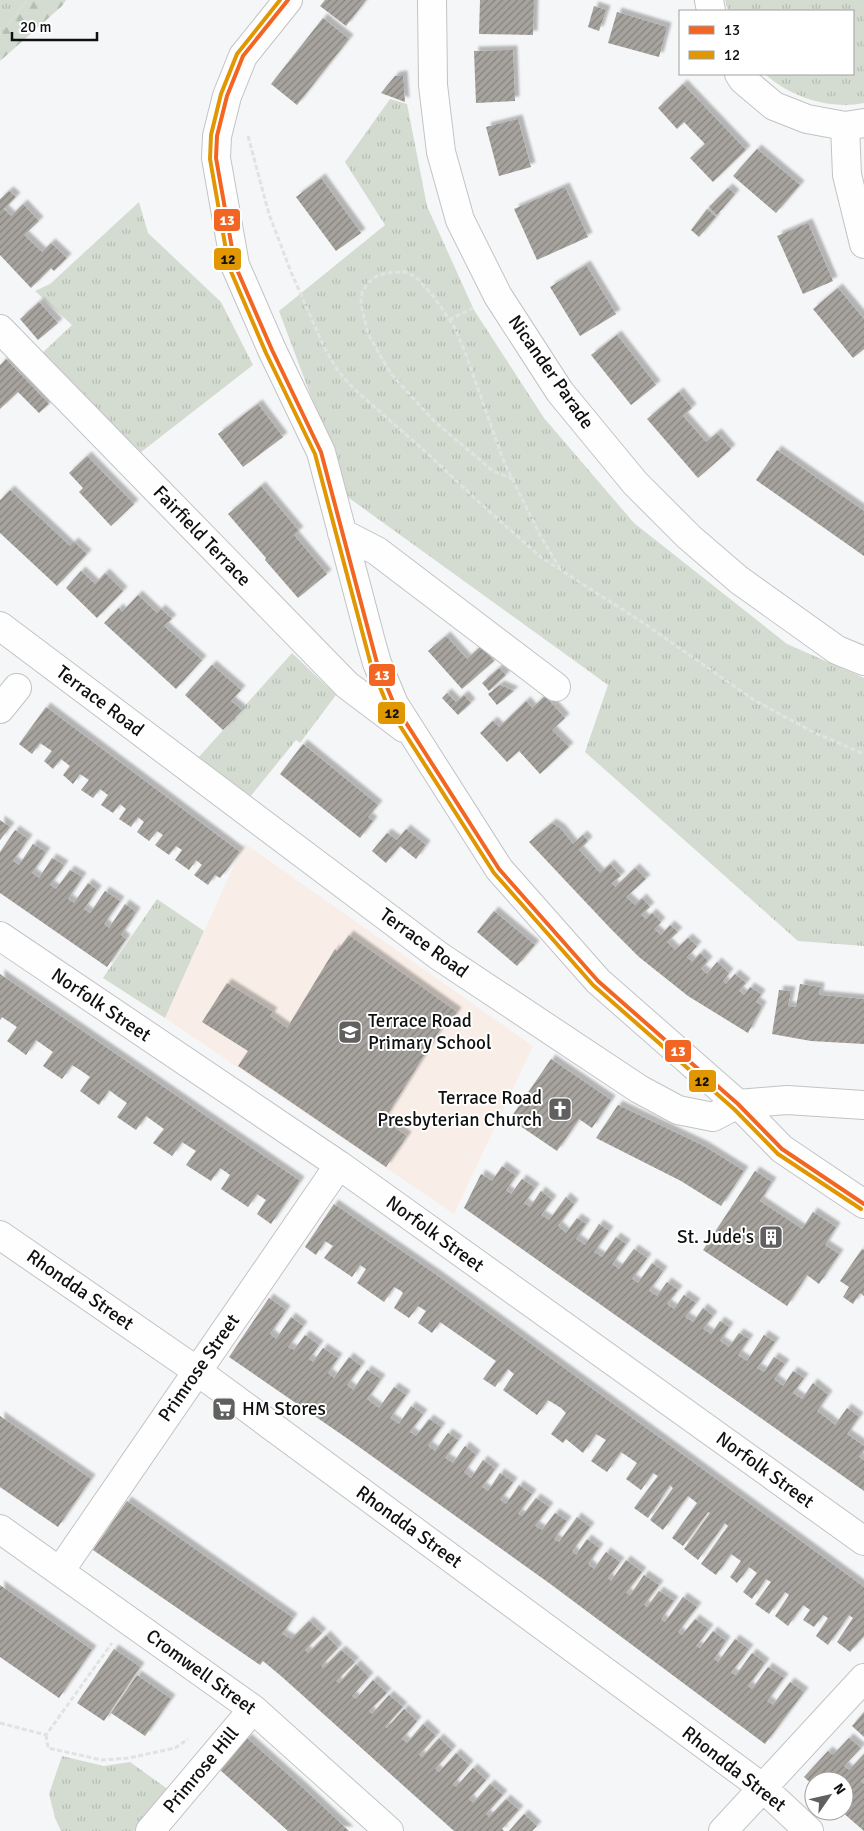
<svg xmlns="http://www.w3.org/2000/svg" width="864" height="1831" font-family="Signika,sans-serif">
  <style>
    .education { fill: #f9eee7 }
    .grass { fill: url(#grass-tufts) }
    .forest { fill: url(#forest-firs) }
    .building { fill: url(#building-hatch); filter: url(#shadow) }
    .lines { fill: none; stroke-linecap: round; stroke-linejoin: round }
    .minor-casing { stroke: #c2c3c4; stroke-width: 30 }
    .path { stroke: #e1e2e2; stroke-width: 3; stroke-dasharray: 5 2.5; stroke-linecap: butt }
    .minor { stroke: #fefefe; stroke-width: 28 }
    .bus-1-casing { stroke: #fff; stroke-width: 8 }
    .bus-2-casing { stroke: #fff; stroke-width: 8 }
    .bus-1 { stroke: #f26522; stroke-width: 4 }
    .bus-2 { stroke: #e09702; stroke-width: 4 }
    .labels { text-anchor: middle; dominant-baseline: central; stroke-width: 4; stroke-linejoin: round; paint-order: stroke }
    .street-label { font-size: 19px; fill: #0f1010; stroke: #fff }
    .poi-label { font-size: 19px; fill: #0f1010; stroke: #fff; text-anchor: start }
    .line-badge { stroke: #fff; stroke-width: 2 }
    .badge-label { font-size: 14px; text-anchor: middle; font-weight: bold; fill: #fff }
    .pale-badge-label { font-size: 14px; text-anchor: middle; font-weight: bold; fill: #111 }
  </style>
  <defs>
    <pattern id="grass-tufts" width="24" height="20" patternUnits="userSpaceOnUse" patternTransform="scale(1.25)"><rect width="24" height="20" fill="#d4dcd1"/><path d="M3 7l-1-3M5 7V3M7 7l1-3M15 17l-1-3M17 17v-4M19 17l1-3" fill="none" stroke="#b5bcb2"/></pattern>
    <pattern id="forest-firs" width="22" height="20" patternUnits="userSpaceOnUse" patternTransform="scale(1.25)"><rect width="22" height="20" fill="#d4dcd1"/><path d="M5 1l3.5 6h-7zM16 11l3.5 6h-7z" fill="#b5bcb2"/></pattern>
    <pattern id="building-hatch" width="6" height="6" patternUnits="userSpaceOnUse" patternTransform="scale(1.25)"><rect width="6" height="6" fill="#a7a39e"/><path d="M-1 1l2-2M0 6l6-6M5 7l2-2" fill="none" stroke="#86837f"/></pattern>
    <filter id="shadow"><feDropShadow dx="4.5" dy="-4.5" stdDeviation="1" flood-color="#0004"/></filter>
  </defs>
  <rect width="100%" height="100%" fill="#f5f6f7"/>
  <!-- education -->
  <path class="education" d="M244,843l289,203 -79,168 -289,-196z"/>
  <!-- grass -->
  <path class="grass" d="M0,0h27l-27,35z
    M725,0h139v103c-34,7 -74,-6 -99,-29h88v-63h-125z
    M390,99l17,5 20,102 47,104 70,108 90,105 153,121 77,34v268l-66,-5 -213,-189 23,-67 -259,-187 -70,-187 106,-86 -40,-63z
    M139,202l9,31 73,69 32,63 -117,91 -96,-101 32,-30 -37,-34 15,-7z
    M292,653l44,42 -36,48 -4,-3 -46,57 -52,-39z
    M157,899l47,32 -39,87 -62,-40z
    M62,1756l42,10 26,-4 39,28 -35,41h-73l-6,-13 -6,-24z"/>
  <!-- forest -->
  <path class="forest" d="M27,0h39l-4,6 -62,55v-26z"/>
  <!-- building -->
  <path class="building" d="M325,0h41l-20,26 -26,-20z
    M480,0h54l-1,35 -54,-1z
    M594,6l12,4 -7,21 -11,-4z
    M617,12l50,15 -8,30 -51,-14z
    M323,18l26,21 -52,66 -26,-21z
    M513,50l2,51 -39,2 -2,-52z
    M403,75l2,27 -24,-9 14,-17z
    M683,84l63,66 -33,32 -23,-24 15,-14 -21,-22 -7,7 -19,-21z
    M518,119l13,48 -32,9 -13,-49z
    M757,149l43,36 -24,28 -43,-37z
    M321,178l40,55 -25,18 -40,-54z
    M565,187l23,50 -51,23 -23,-51z
    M728,188l7,6 -18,21 -8,-8z
    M9,191l7,6 -12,12 7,7 12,-12 16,17 -15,14 18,17 9,-9 16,15 -13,13 -3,-3 -20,20 -31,-33v-56z
    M707,209l9,8 -17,20 -8,-7z
    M808,223l25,58 -30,13 -26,-58z
    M586,265l30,49 -36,22 -30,-49z
    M838,288l26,31v30l-11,9 -40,-49z
    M39,302l19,21 -20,17 -18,-21z
    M617,335l39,50 -25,20 -40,-50z
    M6,359l43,45 -10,9 -21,-21 -18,17v-44z
    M679,392l13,16 -9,8 23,26 11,-9 14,16 -33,29 -51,-59z
    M258,404l25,33 -40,30 -25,-33z
    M777,450l87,61v45l-108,-76z
    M87,456l47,48 -23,22 -32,-34 4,-4 -14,-15z
    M261,486l38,45 -5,4 33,39 -29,24 -33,-38 1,-2 -38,-44z
    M10,490l60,56 4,-4 13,12 -30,32 -57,-53v-33z
    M81,571l14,13 10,-11 18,18 -26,27 -31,-30z
    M138,595l19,18 4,-4 11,10 -8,7 38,34 -26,29 -72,-66 15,-15 3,4z
    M446,636l21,23 14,-13 13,15 -32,28 -34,-38z
    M212,665l29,25 -10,11 11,9 -19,20 -38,-35z
    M499,668l7,7 -17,16 -7,-8z
    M500,685l14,6 -17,14 -9,-11z
    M447,693l9,9 8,-7 7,8 -13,12 -16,-17z
    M545,696l20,22 -13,12 17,17 -29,27 -21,-23 -12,11 -27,-29 13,-12 6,6 27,-26 6,7z
    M46,707l194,145 -20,26 -5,-3 -7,10 -14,-10 8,-10 -6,-5 -7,10 -14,-10 7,-10 -6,-4 -7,9 -14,-10 8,-10 -6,-4 -8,10 -12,-9 7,-10 -6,-5 -7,10 -12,-8 7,-10 -6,-5 -7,9 -12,-8 7,-10 -8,-6 -7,9 -12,-8 8,-10 -9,-6 -7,10 -10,-9 7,-9 -9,-7 -8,10 -9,-8 8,-10 -12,-8 -8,11 -13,-10z
    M303,744l75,61 -10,12 5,4 -13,17 -80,-64z
    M0,820l10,7 -10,13z
    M552,823l9,6 12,15 10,-9 5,6 -9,9 21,23 10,-9 11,12 -9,7 3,4 20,-19 11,11 -20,18 9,8 7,-7 8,9 -9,8 5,4 6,-6 9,9 -7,7 7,6 9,-10 8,7 -11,10 8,8 13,-12 9,8 -10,11 5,5 8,-9 8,8 -7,8 6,5 10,-12 12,11 -6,8 3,3 9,-10 11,9 -7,8 5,4 6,-8 11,7 -5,8 6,4 -14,27 -60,-37 -49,-39 -29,-29 -81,-86z
    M406,829l20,16 -10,14 -16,-13 -14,17 -14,-12 15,-18 10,7z
    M15,830l13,9 -15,22 6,4 14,-21 13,8 -14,21 7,5 13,-20 12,7 -14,20 6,4 14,-19 12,7 -14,22 6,4 14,-20 9,7 -13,19 6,4 15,-22 15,10 -16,23 5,4 16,-24 11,8 -15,23 5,4 -19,28 -107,-74v-41z
    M494,911l41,34 -18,21 -40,-34z
    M349,935l108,77 -11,15 -3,-2 -59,95 23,16 -21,31 -148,-101 10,-15 -46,-29 25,-39 46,29 -3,4 17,12 48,-79 2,2z
    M0,974l300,207 -29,43 -14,-10 9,-14 -9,-6 -9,13 -27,-18 9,-14 -4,-3 -6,-4 -9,13 -25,-16 10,-14 -14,-9 -10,14 -19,-13 11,-14 -18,-13 -10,14 -19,-13 10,-14 -10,-7 -8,-6 -10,15 -19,-14 10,-14 -10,-7 -8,-5 -10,14 -19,-13 10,-14 -17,-12 -10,15 -19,-14 10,-14 -15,-10 -2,3z
    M800,984l20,3 -1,8 45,4v45l-53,-3 -39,-7 7,-44 12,1 -3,15 8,1z
    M551,1059l60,41 -19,28 -13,-9 -22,32 -47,-32z
    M618,1105l86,41 40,25 -23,35 -40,-25 -85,-43z
    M502,1166l14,10 -10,14 5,4 11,-15 13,9 -11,15 6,4 11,-16 11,9 -11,15 8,5 17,-23 8,7 -16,22 8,7 11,-15 9,6 -10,15 9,6 14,-21 10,7 -15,21 8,5 14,-20 10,7 -14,20 7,5 15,-20 13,9 -15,21 6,4 14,-20 11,8 -14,20 8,5 10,-14 11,8 -11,14 7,5 10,-14 12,8 -11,14 8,5 10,-14 10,8 -10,13 8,5 9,-13 9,6 -9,14 9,6 10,-14 10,6 -11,16 9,6 17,-26 11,7 -18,26 7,4 10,-15 11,7 -11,15 9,7 10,-15 11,7 -11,15 9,6 11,-16 15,12 -11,16 12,9 6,5 12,-17 12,9 -12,17 17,12v4l-5,7 5,3v31l-400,-283 17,-34 11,7z
    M755,1171l17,11 -12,19 42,28 11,-17 23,15 -11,18 14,9 -20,30 -12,-9 -20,31 -84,-56z
    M334,1204l104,72 426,311v49l-14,16 -13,-10 16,-24 -4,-3 -21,30 -12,-9 12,-18 -5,-3 -9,12 -11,-7 7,-10 -7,-5 -15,21 -13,-10 14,-21 -4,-3 -16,22 -14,-10 16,-22 -5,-3 -14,20 -9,-7 14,-19 -8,-6 -12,16 -7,-6 11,-16 -10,-7 -15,21 -15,-11 27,-38 -3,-3 -27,37 -14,-11 26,-36 -2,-1 -25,34 -11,-8 25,-35 -9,-7 -25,34 -13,-10 23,-32 -3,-3 -22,33 -14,-10 24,-32 -5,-3 -12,17 -15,-11 11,-16 -16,-11 -14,20 -6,-4 -10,-7 15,-21 -10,-6 -13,19 -17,-14 -3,4 -12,-9 15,-21 -5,-5 -13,-8 -11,15 -34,-25 11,-16 -6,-5 -13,18 -12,-8 13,-18 -56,-39 -8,11 -14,-10 8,-12 -8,-5 -9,12 -15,-10 9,-15 -2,-2 -7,-4 -10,15 -27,-19 9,-14 -6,-4 -8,12 -28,-19 9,-12 -8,-5 -9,14 -11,-8z
    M862,1249l2,1v46l-4,-3 -7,11 -10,-7 6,-10 -9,-6z
    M269,1298l17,12 -16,24 6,5 15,-22 12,9 -15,21 6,3 11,-15 14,10 -10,14 4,3 10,-14 15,10 -10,15 6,5 15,-21 12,9 -14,19 6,5 14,-20 14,9 -14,20 12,9 15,-21 12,8 -16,23 9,6 12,-18 12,8 -13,18 6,4 13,-17 12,8 -13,19 7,5 13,-18 10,7 -13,18 8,5 12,-17 11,9 -12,17 7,6 12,-18 12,9 -13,18 6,4 12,-18 13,9 -13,18 6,4 13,-19 13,9 -14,20 4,2 14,-18 13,9 -14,19 7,4 13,-17 12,8 -13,18 5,3 18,-25 13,10 -18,24 4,4 11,-16 12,9 -11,16 6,5 12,-17 14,10 -12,16 3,3 15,-21 16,12 -16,21 4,2 14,-20 15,10 -15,20 3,2 12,-16 15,10 -13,18 4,3 18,-25 14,10 -19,25 4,3 13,-16 14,10 -13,17 4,2 13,-17 13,10 -12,18 4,3 17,-23 14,10 -18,24 5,2 16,-22 13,10 -17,23 4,3 16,-22 16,11 -17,23 6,4 17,-23 14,10 -39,52 -216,-161 -201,-144 -119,-82z
    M0,1416l91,63 -33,48 -58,-40z
    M127,1501l166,117 -11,16 9,5 18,-18 13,12 -17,17 3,3 18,-18 12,13 -17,18 2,2 18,-18 14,12 -19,19 3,2 17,-19 13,13 -17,19 4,3 17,-19 14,13 -18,18 3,3 17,-19 14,12 -18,20 2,1 17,-19 13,12 -15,18 5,4 16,-19 13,12 -17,19 3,2 17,-19 13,12 -17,19 4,3 17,-19 13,12 -16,19 3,3 17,-19 13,12 -17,19 4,4 17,-19 13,11 -17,19 3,3 17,-18 13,11 -17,19 2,2h-50l-173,-155 -18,-15 -3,4 -167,-115z
    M0,1585l92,65 -33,48 -59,-41z
    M114,1649l26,18 -36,54 -27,-18z
    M137,1675l34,24 -26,37 -34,-23z
    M864,1712v25l-12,-11z
    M247,1738l56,50 46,43h-61l-69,-62z
    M849,1738l12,10 -17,18 5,4 15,-16v24l-3,3 3,3v47l-23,-20h3v-30h-30v5l-10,-9 24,-26 5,4z
    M524,1814l13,12 -5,5h-23z"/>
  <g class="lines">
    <!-- minor casing -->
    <g class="minor-casing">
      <path id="minor" d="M288,0l-45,56 -16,40 -10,40 -1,22 19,107 37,85 49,102 50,190 6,21 17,41 105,165 99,112 140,123 44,45 82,55
        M432,0l1,85 8,67 19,68 38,76 62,96 75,91 54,54 50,43 98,70 27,11
        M709,0l2,11
        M739,74l4,6 31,26 33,13 38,7 19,-3
        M845,126l2,49 17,69
        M0,329l347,356 57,43
        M342,533l35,18 179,136
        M0,626l439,330 200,133 39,21 35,7 25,-13 49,-4 77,5
        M0,709l17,-21
        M0,936l339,229 525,376
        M0,1235l197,136 566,417 46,43
        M0,1529l253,180 136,122
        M60,1571l279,-406
        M150,1831l103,-122
        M723,1831l141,-153"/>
    </g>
    <!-- path -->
    <path class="path" d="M248,136l21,78 22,58 34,77 13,22 15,17 74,65 55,52 60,53 100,64 112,78 59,32 51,22
      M449,320l24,-12
      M513,479l-20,-8 -59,-50 -43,-47 -23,-40 -7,-30 1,-12 6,-9 7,-6 10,-4 20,-1 11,5 18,20 21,31 10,24 39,110 36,73 20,34
      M0,1723l46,12 66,-92
      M46,1735l2,13 54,12 27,-2 46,-10 13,-9"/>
    <!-- minor -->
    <use href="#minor" class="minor"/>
    <!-- bus-1 casing -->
    <g class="bus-1-casing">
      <path id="bus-1" d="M288,0l-45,56 -16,40 -10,40 -1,22 19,107 37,85 49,102 56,211 17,41 105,165 99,112 140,123 44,45 82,55"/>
    </g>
    <!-- bus-2 casing -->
    <g class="bus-2-casing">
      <path id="bus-2" d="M280,0l-43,54 -16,40 -10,41 -1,24 19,108 37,86 49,101 56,211 17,42 106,166 99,112 141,124 44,45 83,55"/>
    </g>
    <!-- bus-1 -->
    <use href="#bus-1" class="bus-1"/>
    <!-- bus-2 -->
    <use href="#bus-2" class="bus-2"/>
  </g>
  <!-- icons -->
  <defs>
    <g id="school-square" transform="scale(1.25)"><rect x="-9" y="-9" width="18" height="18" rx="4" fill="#606061" stroke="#fff"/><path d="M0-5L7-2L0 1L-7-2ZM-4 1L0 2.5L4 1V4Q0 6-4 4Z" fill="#fff"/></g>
    <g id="church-square" transform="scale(1.25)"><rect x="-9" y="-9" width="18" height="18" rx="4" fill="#606061" stroke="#fff"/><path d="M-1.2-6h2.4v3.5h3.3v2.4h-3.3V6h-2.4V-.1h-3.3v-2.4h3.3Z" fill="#fff"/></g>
    <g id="building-square" transform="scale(1.25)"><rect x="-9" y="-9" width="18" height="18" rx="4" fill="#606061" stroke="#fff"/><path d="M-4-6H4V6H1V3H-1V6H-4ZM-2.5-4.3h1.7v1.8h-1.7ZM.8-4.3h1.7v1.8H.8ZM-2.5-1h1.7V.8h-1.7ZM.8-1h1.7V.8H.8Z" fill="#fff"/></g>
    <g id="supermarket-square" transform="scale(1.25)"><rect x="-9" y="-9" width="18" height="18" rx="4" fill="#606061" stroke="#fff"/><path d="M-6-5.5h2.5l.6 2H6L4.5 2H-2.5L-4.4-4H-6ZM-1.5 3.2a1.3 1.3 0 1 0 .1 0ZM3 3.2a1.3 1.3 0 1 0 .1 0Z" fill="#fff"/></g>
  </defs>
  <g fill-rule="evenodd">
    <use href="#school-square" x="350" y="1032"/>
    <use href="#church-square" x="560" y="1109"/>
    <use href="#building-square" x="771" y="1237"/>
    <use href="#supermarket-square" x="224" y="1409"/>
  </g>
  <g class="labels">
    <!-- street labels -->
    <g class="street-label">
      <text transform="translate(551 372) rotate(55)">Nicander Parade</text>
      <text transform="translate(202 536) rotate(46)">Fairfield Terrace</text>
      <text transform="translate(100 701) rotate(37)">Terrace Road</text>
      <text transform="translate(424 943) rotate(36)">Terrace Road</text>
      <text transform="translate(101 1005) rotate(34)">Norfolk Street</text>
      <text transform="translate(435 1234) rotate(36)">Norfolk Street</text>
      <text transform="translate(80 1290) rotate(35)">Rhondda Street</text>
      <text transform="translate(199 1368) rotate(-55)">Primrose Street</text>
      <text transform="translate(765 1470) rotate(36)">Norfolk Street</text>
      <text transform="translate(409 1527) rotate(36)">Rhondda Street</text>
      <text transform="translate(201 1672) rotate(36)">Cromwell Street</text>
      <text transform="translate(734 1769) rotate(38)">Rhondda Street</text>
      <text transform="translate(201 1770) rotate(-50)">Primrose Hill</text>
    </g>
    <!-- poi labels -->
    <g class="poi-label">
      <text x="368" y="1021">Terrace Road<tspan x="368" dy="22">Primary School</tspan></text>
      <text x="542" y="1098" text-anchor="end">Terrace Road<tspan x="542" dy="22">Presbyterian Church</tspan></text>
      <text x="754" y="1237" text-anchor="end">St. Jude's</text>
      <text x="242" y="1409">HM Stores</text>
    </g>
  </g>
  <g class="line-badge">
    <rect x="213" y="208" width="28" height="24" rx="5" fill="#f26522"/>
    <rect x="213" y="247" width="29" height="24" rx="5" fill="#e09702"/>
    <rect x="368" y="663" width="28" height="24" rx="5" fill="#f26522"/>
    <rect x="377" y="701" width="29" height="24" rx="5" fill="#e09702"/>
    <rect x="664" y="1039" width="28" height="24" rx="5" fill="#f26522"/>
    <rect x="688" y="1069" width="29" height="24" rx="5" fill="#e09702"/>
  </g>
  <g class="badge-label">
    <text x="227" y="225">13</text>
    <text x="382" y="680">13</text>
    <text x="678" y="1056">13</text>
  </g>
  <g class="pale-badge-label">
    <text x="228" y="264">12</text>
    <text x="392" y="718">12</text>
    <text x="702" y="1086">12</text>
  </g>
  <!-- legend -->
  <rect x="679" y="10" width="175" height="65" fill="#ffffff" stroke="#9f9f9f"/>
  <rect x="689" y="26" width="25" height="8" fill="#f26522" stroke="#9f9f9f"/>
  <text x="724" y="35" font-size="15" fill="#0f1010">13</text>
  <rect x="689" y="51" width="25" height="8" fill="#e09702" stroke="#9f9f9f"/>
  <text x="724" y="60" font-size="15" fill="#0f1010">12</text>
  <!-- north arrow -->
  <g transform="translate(829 1796) rotate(56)"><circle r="24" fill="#ffffff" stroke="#9f9f9f"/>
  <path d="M0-4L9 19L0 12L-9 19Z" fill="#606061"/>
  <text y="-8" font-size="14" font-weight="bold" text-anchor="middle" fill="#0f1010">N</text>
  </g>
  <!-- scale -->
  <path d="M12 32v8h85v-8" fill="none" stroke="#0f1010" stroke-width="2.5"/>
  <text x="20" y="32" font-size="15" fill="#0f1010" stroke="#ffffff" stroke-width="4" paint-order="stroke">20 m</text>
</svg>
